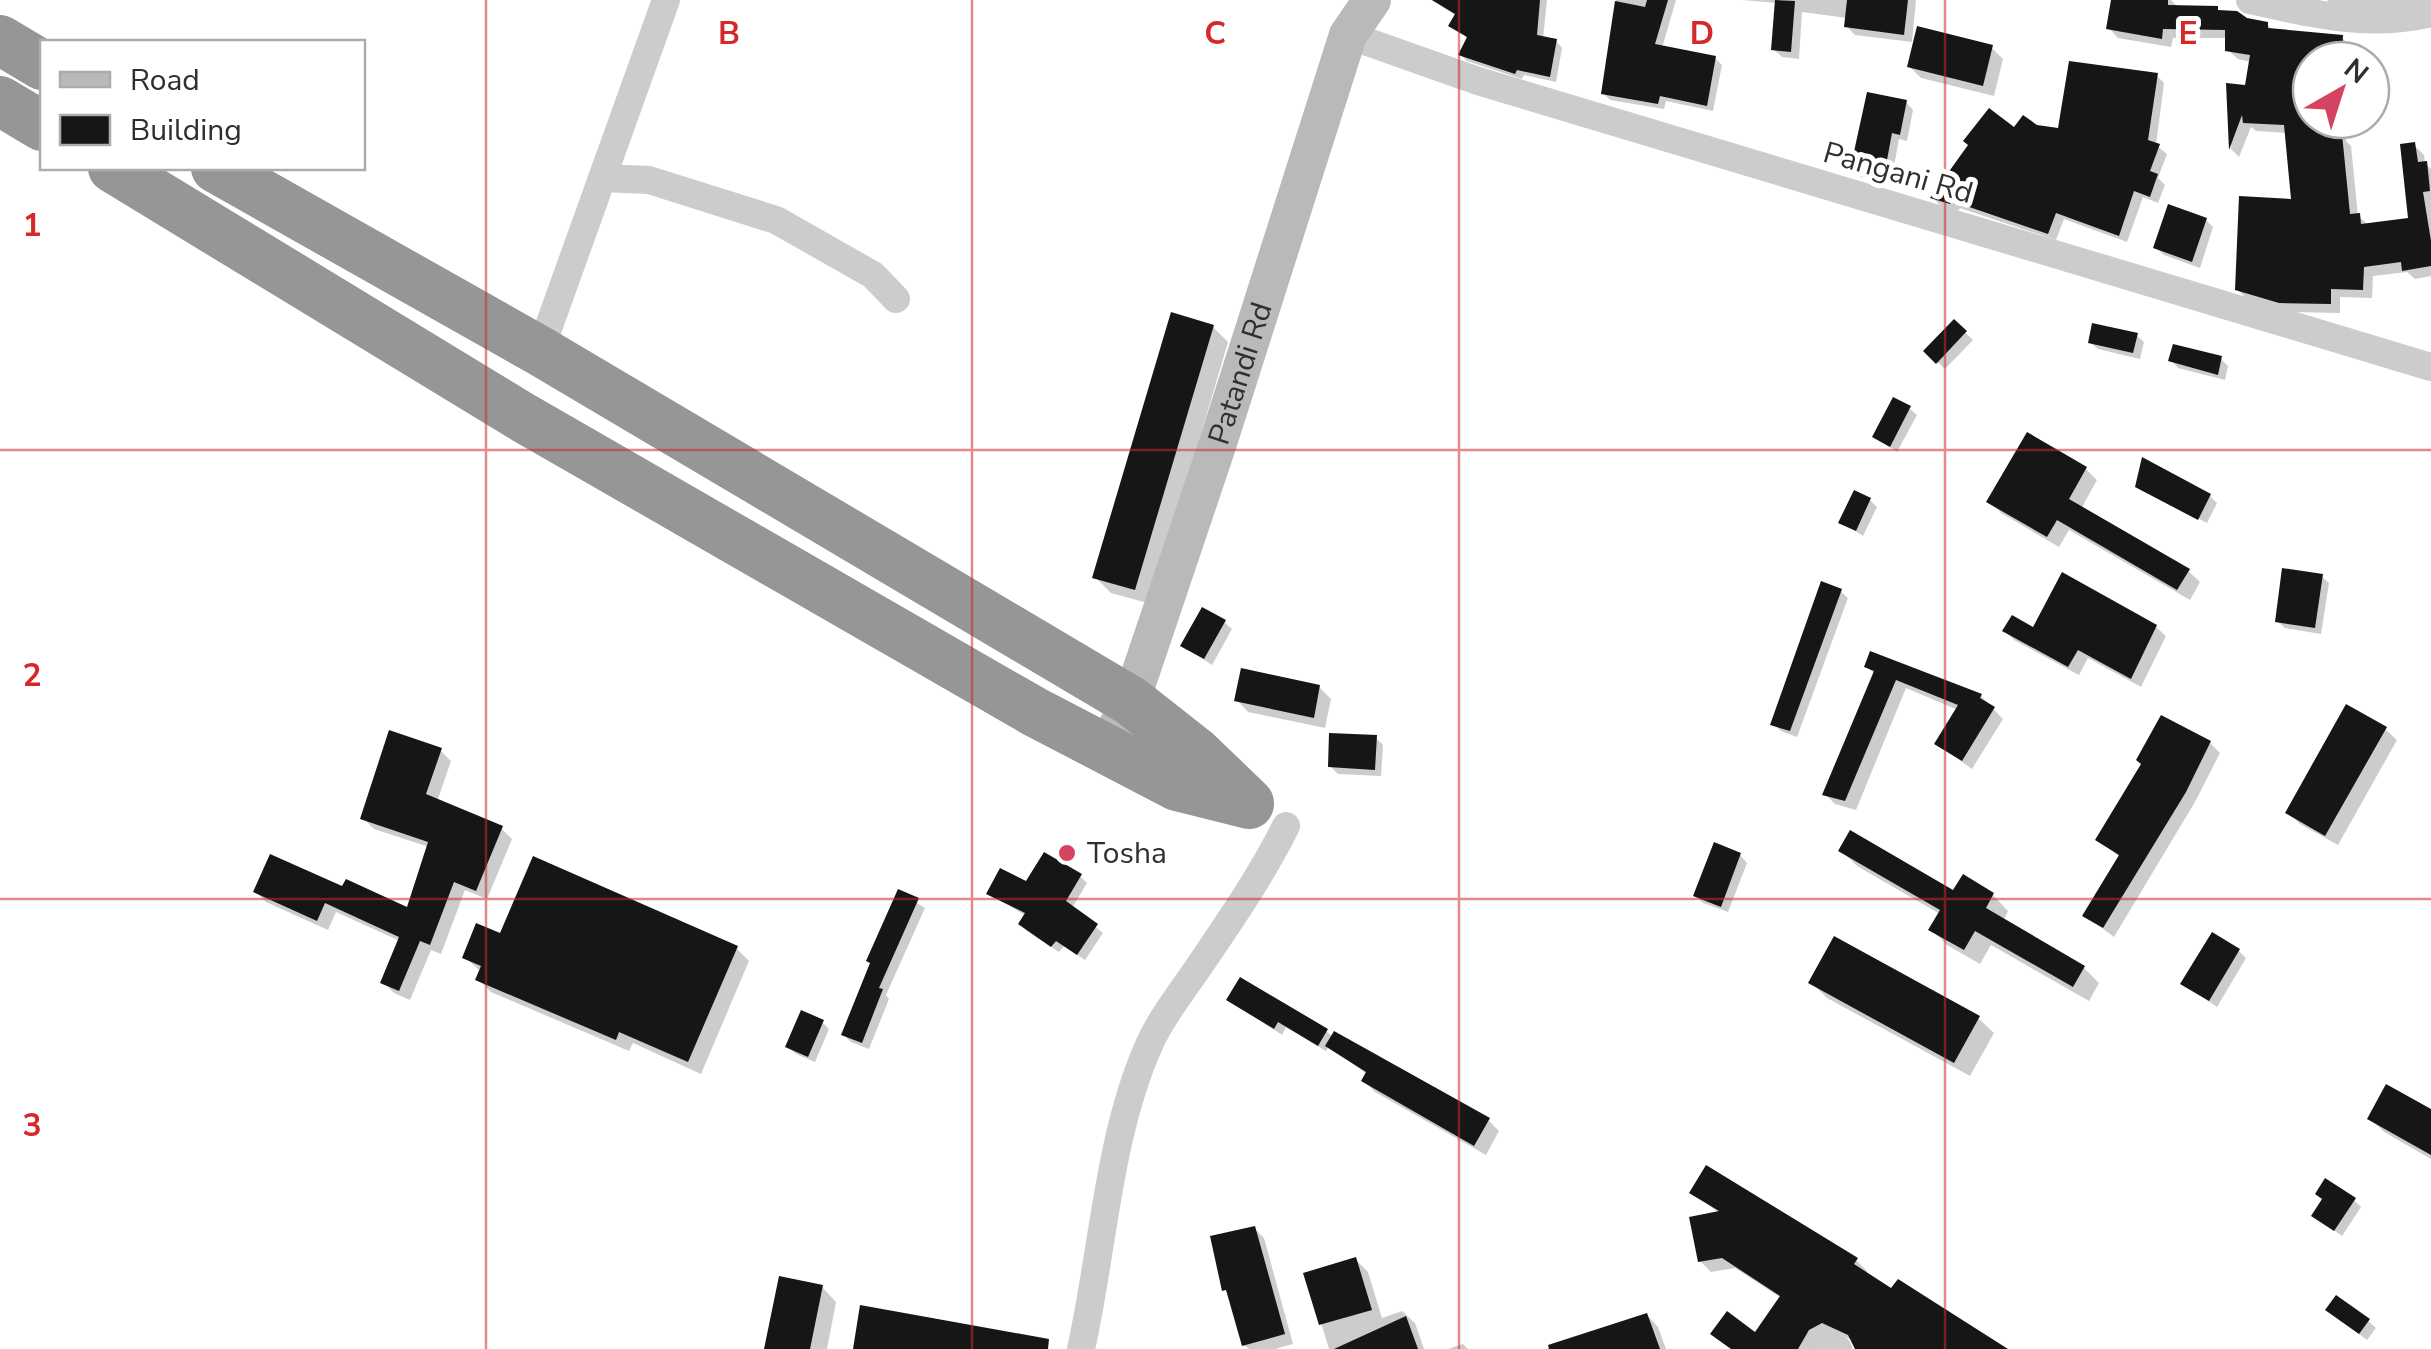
<svg xmlns="http://www.w3.org/2000/svg" width="2431" height="1349" font-family="'Nunito Sans',sans-serif">
  <style>
    .shadow { fill: #0003 }
    .building { fill: #161616 }
    .lines { fill: none; stroke-linecap: round; stroke-linejoin: round }
    .street { stroke: #ccc; stroke-width: 28 }
    .secondary { stroke: #b9b9b9; stroke-width: 38 }
    .highway { stroke: #969696; stroke-width: 50 }
    .grid { fill: none; stroke: #d62828; stroke-width: 2.5; stroke-opacity: 0.55 }
    .poi-dot { fill: #d44461; stroke: #fff; stroke-width: 4 }
    .labels { text-anchor: middle; dominant-baseline: central; stroke-width: 10; stroke-linejoin: round; paint-order: stroke }
    .street-label { font-size: 30px; fill: #2f2f2f; stroke: #fff }
    .poi-label { font-size: 30px; fill: #2f2f2f; stroke: #fff; text-anchor: start }
    .grid-label { font-size: 32px; text-anchor: middle; font-weight: bold; fill: #d62828; stroke: #fff; stroke-width: 10; stroke-linejoin: round; paint-order: stroke }
  </style>
  <rect width="100%" height="100%" fill="#fff"/>
  <!-- shadow -->
  <path class="shadow" d="M1431,0h116l-4,39 13,2 6,7 -6,34 -32,-7 -2,4 -55,-18 -6,-6 8,-16 -18,-13 6,-10z
    M1616,0h60l-14,48 53,10 7,7 -9,46 -47,-10 -2,8 -54,-9 -7,-7z
    M1743,0h173l-4,42 -57,-7 -9,-9 1,-8 -45,-6 -3,47 -17,-2 -9,-8 4,-46z
    M2113,0h58l8,8 41,4 47,12 6,7 69,7 9,9v13h-40v60h36l-1,21 5,5 7,70 12,10 40,-6 4,-75 10,10 1,8 6,6v107l-16,3 -8,-7 -34,4 -1,22 -32,-1v16l-50,-1 -43,-13 -10,-10 57,-87 -7,-69 -31,-2 -5,-4 -12,30 -8,-8 -2,-63 18,2 4,-26 -13,-3 -10,-9v-12h-55l-2,9 -53,-9 -9,-10z
    M2327,0h96l1,5 -50,4 -43,-5z
    M1992,48l11,11 -9,37 -73,-18 -12,-12z
    M2156,75l8,8 -8,62 11,9 -9,24 7,7 -7,18 -15,-6 -16,45 -63,-23 -8,21 -96,-32 -2,3 -17,-5 -8,-8 82,-67 21,-4 25,4z
    M1906,102l7,8 -6,31 -8,-2 -8,43 -31,-5 -7,-7z
    M2206,220l7,7 -13,41 -36,-13 -8,-7z
    M1954,322l19,18 -28,29 -19,-18z
    M1213,327l15,15 -77,262 -40,-11 -16,-16z
    M2136,335l8,7 -4,17 -42,-10 -8,-7z
    M2221,359l7,7 -3,14 -47,-12 -7,-8z
    M1909,408l8,7 -20,37 -22,-15z
    M2144,461l66,35 7,7 -10,20 -65,-35v3l-5,-5z
    M2086,469l11,11 -16,29 107,62 12,11 -10,18 -121,-70 -10,17 -58,-34 -11,-12z
    M1870,500l7,7 -14,29 -22,-14z
    M2321,576l8,7 -8,51 -36,-6 -8,-7z
    M1840,591l8,7 -51,139 -16,-6 -8,-7z
    M1224,622l8,7 -20,36 -29,-19z
    M2156,627l10,9 -25,51 -53,-29 -9,17 -65,-35 -9,-9z
    M1867,666l114,30 22,23 -31,50 -35,-25 21,-34 -52,-22 -50,122 -21,-6 -10,-10 50,-119z
    M1319,687l12,12 -6,29 -77,-16 -11,-12z
    M2385,729l12,11 -59,105 -38,-21 -12,-12z
    M1376,738l7,7 -2,31 -43,-2 -8,-8z
    M2210,743l10,10 -25,49 -81,135 -29,-22 35,-58 -22,-17z
    M440,750l11,11 -14,41 64,26 11,11 -25,60 -22,-9 -24,64 -10,-4 -21,50 -16,-7 -11,-11 17,-41 -64,-29 -8,18 -62,-28 -10,-10 88,-3 65,21 20,-63 -55,-18 -11,-11z
    M1841,850l113,43 39,2 15,16 -5,10 81,47 15,15 -10,18 -98,-56 -11,19 -33,-19 -16,-16 9,-15 -83,-48z
    M1740,855l7,8 -19,49 -25,-9 -7,-8z
    M1080,876l7,7 -15,25 31,25 -18,27 -21,-14 -5,6 -32,-21 -6,-7 5,-8 -36,-22z
    M899,892l26,16 -39,87 3,4 -20,50 -18,-7 -7,-7z
    M501,936l235,12 13,13 -48,113 -68,-31 -4,8 -138,-59 -13,-13 3,-7 -16,-15z
    M2239,951l7,7 -29,49 -34,-23z
    M1812,983l166,35 16,15 -24,43 -143,-78z
    M1229,1000l97,31 7,6 155,83 11,11 -13,24 -111,-63 -11,-11 4,-6 -39,-29 -3,5 -40,-24 -4,8z
    M822,1022l7,7 -14,33 -19,-8 -8,-7z
    M2431,1112v47l-47,-27 -14,-14z
    M1692,1192l164,68 11,11 -2,3 137,75h-146v-7l-21,-10 -18,17h-85l23,-13 26,-38 -46,-30 -24,4 -11,-11 19,-48z
    M2325,1200h29l7,7 -19,29 -20,-14z
    M1254,1228l10,10 29,106 -18,5h-26l-5,-4 -13,-49 -6,-7z
    M1355,1259l13,13 14,46 20,-7 13,12 9,26h-95l-23,-75z
    M822,1287l14,15 -9,47h-61z
    M1647,1315l11,12 8,22h-120z
    M2336,1317l32,4 8,7 -9,12z
    M1463,1344l5,5h-20z"/>
  <!-- building -->
  <path class="building" d="M1432,0h108l-3,35 20,4 -7,38 -33,-7 -2,4 -57,-19 9,-18 -19,-11 7,-12z
    M1647,0h21l-13,44 61,12 -9,50 -47,-10 -2,8 -57,-10 14,-93 30,6z
    M1775,0l20,1 -4,51 -20,-2z
    M1847,0h61l-4,35 -60,-8z
    M2111,0h57v5l50,1v4l19,1 10,7 21,4v6l75,7 -1,25h-31v60h27l-1,14h5l8,80 10,-1 1,11 47,-6 -8,-74 15,-2 3,20 9,-1 3,30 -7,1 8,49v25l-29,5 -1,-9 -37,5 -1,23 -32,-1v15l-52,-1 -44,-13 4,-94 52,3 -7,-74 -41,-2 -1,-8 -13,35 -3,-67 19,2 5,-30 -25,-4v-21l-62,-1 -1,10 -56,-10z
    M1917,26l76,19 -10,41 -76,-19z
    M2069,61l89,12 -10,67 12,4 -10,27 8,3 -8,23 -16,-6 -15,45 -63,-23 -8,21 -96,-33 -2,3 -20,-6 38,-53 -5,-4 26,-33 25,19 9,-12 14,10 21,3z
    M1867,92l40,8 -7,35 -8,-2 -8,43 -34,-6z
    M2168,204l39,14 -15,44 -39,-14z
    M1171,312l43,13 -79,265 -43,-12z
    M1954,319l13,12 -31,33 -13,-13z
    M2092,323l46,10 -5,20 -45,-10z
    M2173,344l49,12 -4,19 -50,-14z
    M1893,397l18,9 -21,41 -18,-10z
    M2027,432l60,35 -18,32 121,70 -13,21 -120,-70 -10,17 -61,-35z
    M2142,457l69,37 -13,26 -63,-33z
    M1854,490l17,8 -15,33 -18,-8z
    M2282,568l41,6 -8,54 -40,-6z
    M2062,572l95,53 -26,54 -53,-29 -10,17 -66,-36 10,-16 21,12z
    M1821,581l21,8 -52,142 -20,-6z
    M1202,607l24,13 -22,39 -24,-13z
    M1870,651l112,43 -2,4 15,9 -33,54 -28,-17 24,-39 -62,-25 -51,121 -23,-6 52,-124 -10,-4z
    M1241,668l79,17 -6,33 -80,-17z
    M2346,704l41,23 -62,109 -40,-23z
    M2161,715l50,26 -25,51 -83,136 -21,-12 37,-61 -24,-15 46,-76 -5,-4z
    M389,730l53,18 -16,46 77,32 -27,65 -22,-9 -24,63 -10,-4 -21,50 -19,-8 19,-46 -74,-34 -8,18 -64,-29 17,-38 72,32 4,-7 61,28 21,-65 -68,-23z
    M1329,733l48,2 -2,35 -47,-3z
    M1850,830l103,60 10,-16 31,19 -8,15 99,58 -12,21 -98,-56 -11,19 -36,-20 12,-20 -102,-59z
    M1714,842l27,11 -20,54 -28,-11z
    M1044,852l38,22 -16,27 32,23 -21,31 -21,-14 -5,6 -33,-23 7,-11 -39,-19 14,-26 26,13z
    M533,856l205,90 -50,116 -69,-30 -3,8 -141,-60 6,-14 -19,-8 14,-35 24,10z
    M898,889l21,9 -40,90 4,1 -21,54 -21,-8 29,-72 -4,-2z
    M2212,932l28,17 -31,52 -29,-17z
    M1834,936l146,80 -26,47 -146,-80z
    M1240,977l88,52 -10,17 -40,-24 -4,7 -48,-29z
    M801,1010l23,10 -16,37 -23,-10z
    M1334,1031l156,87 -16,28 -113,-65 5,-9 -41,-26z
    M2386,1084l45,25v46l-64,-36z
    M1706,1165l152,93 -4,6 37,24 7,-9 110,70h-153l-7,-14 -26,-12 -13,7 -11,19h-67l-21,-15 17,-23 28,21 25,-36 -58,-38 -24,4 -9,-45 30,-6 -30,-18z
    M2325,1178l31,20 -22,33 -23,-15 11,-17 -7,-5z
    M1255,1226l30,108 -43,12 -16,-56 -4,1 -12,-55z
    M1356,1257l16,53 -53,15 -16,-52z
    M779,1276l44,9 -13,64h-46z
    M2336,1295l34,24 -11,15 -34,-24z
    M860,1305l189,34 -1,10h-195z
    M1647,1313l13,36h-111l-1,-4z
    M1406,1316l12,33h-84z"/>
  <g class="lines">
    <!-- street -->
    <path class="street" d="M2250,0c61,14 120,28 181,13
      M1348,35l130,46 953,286
      M602,178l47,2 127,40 97,55 23,24
      M540,351l126,-351
      M1823,1340l15,9
      M1081,1349c22,-98 27,-212 68,-304 13,-29 35,-56 53,-83 30,-44 60,-88 84,-136"/>
    <!-- secondary -->
    <path class="secondary" id="s1" d="M1105,749l26,-48 86,-255 131,-411 24,-35"/>
    <!-- highway -->
    <path class="highway" d="M0,40l42,25
      M0,101l42,25
      M113,168l411,250 511,294 142,74 72,18
      M216,168l324,183 591,350 66,52 52,50"/>
  </g>
  <!-- grid -->
  <path class="grid" d="M486,0v1349M972,0v1349M1459,0v1349M1945,0v1349M0,450h2431M0,899h2431"/>
  <!-- markers -->
  <circle class="poi-dot" cx="1067" cy="853" r="10"/>
  <g class="labels">
    <!-- street labels -->
    <g class="street-label">
      <text transform="translate(1898 173) rotate(16)">Pangani Rd</text>
      <text stroke="none"><textPath href="#s1" startOffset="400">Patandi Rd</textPath></text>
    </g>
    <!-- poi labels -->
    <g class="poi-label">
      <text x="1087" y="853">Tosha</text>
    </g>
  </g>
  <g class="grid-label">
    <text x="729" y="44">B</text>
    <text x="1215" y="44">C</text>
    <text x="1702" y="44">D</text>
    <text x="2188" y="44">E</text>
    <text x="32" y="236">1</text>
    <text x="32" y="686">2</text>
    <text x="32" y="1136">3</text>
  </g>
  <!-- legend -->
  <rect x="40" y="40" width="325" height="130" fill="#ffffff" stroke="#acacac" stroke-width="2.5"/>
  <rect x="60" y="72" width="50" height="15" fill="#b9b9b9" stroke="#acacac" stroke-width="2.5"/>
  <text x="130" y="90" font-size="30" fill="#2f2f2f">Road</text>
  <rect x="60" y="115" width="50" height="30" fill="#161616" stroke="#acacac" stroke-width="2.5"/>
  <text x="130" y="140" font-size="30" fill="#2f2f2f">Building</text>
  <!-- north arrow -->
  <g transform="translate(2341 90) rotate(39)"><circle r="48" fill="#ffffff" stroke="#acacac" stroke-width="2.5"/>
  <path d="M0-8L18 38L0 25L-18 38Z" fill="#d44461"/>
  <text y="-15" font-size="28" font-weight="bold" text-anchor="middle" fill="#2f2f2f">N</text>
  </g>
</svg>
